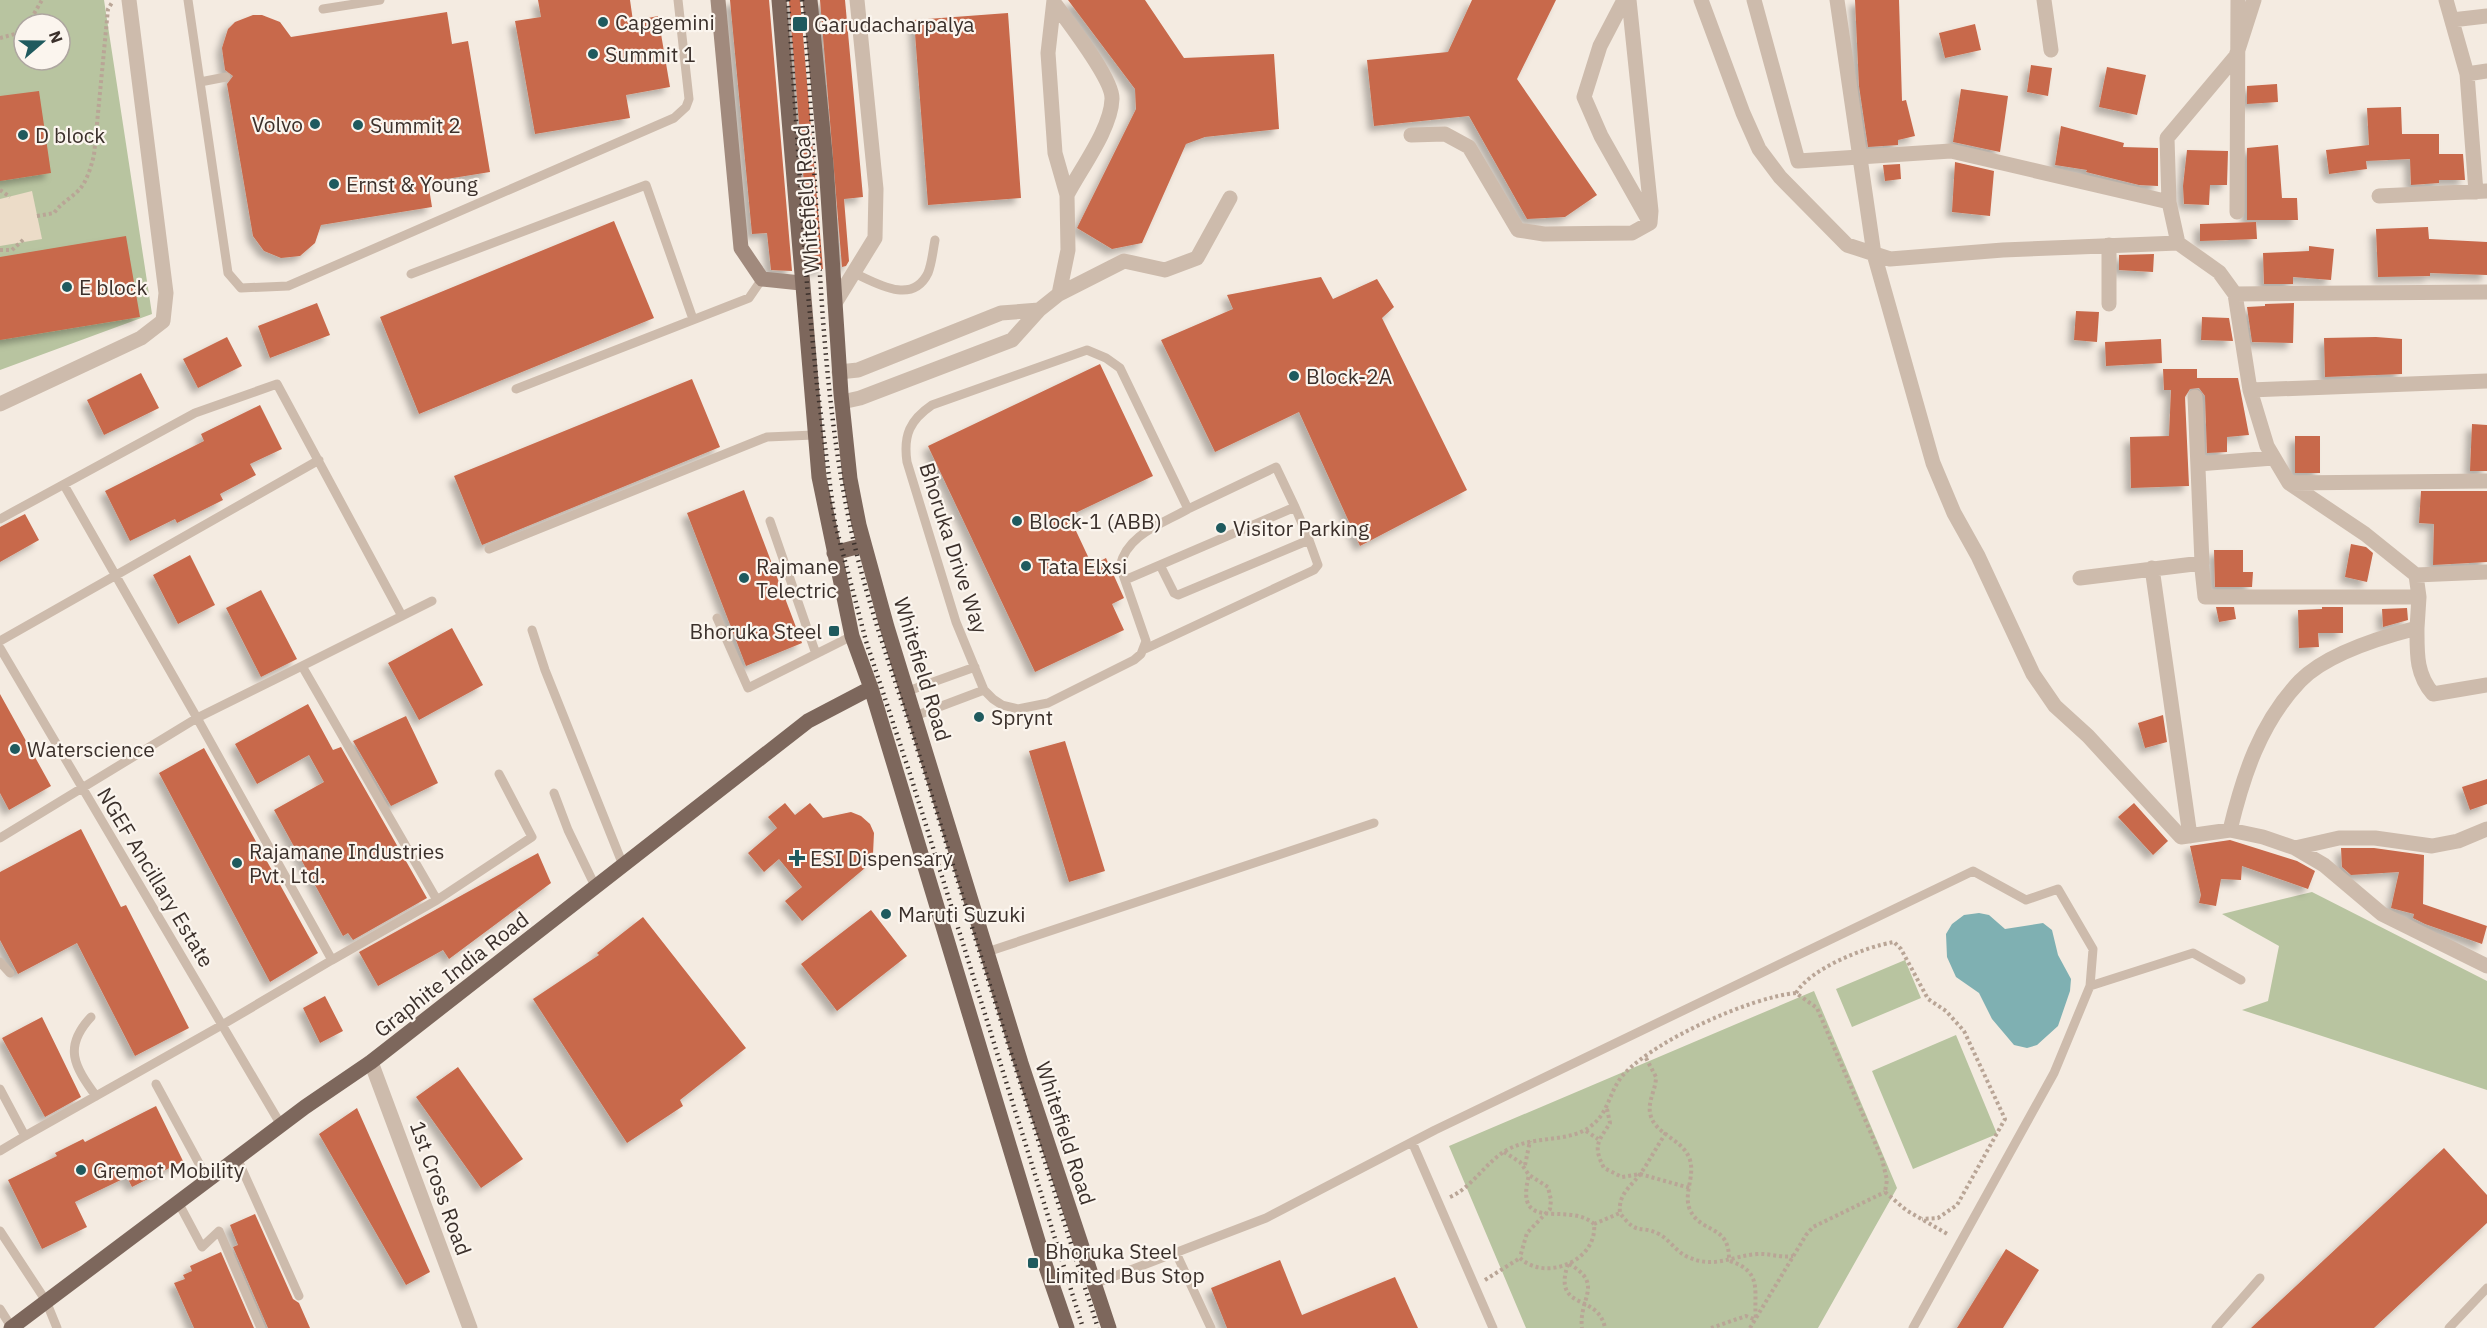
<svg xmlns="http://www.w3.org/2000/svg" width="2487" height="1328" font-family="'IBM Plex Sans',sans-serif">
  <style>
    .green { fill: #b8c4a0; fill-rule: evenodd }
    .plaza { fill: #ecdcc8 }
    .water { fill: #7fb0b2 }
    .building { fill: #c8694b; filter: url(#shadow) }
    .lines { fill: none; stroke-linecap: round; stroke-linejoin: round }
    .path { stroke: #b9a596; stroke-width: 4; stroke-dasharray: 3 3; stroke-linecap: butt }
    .lane { stroke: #cdbbac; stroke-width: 9 }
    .street { stroke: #cdbbac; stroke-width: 15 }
    .secondary { stroke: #a18a7d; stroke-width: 15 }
    .primary { stroke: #7d675c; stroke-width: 15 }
    .rail { stroke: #3b302b; stroke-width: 4.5; stroke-dasharray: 1.5 4.5; stroke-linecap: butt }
    .poi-dot { fill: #1f5a5e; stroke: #fbf5ee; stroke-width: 2 }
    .labels { text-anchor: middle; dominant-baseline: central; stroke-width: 4.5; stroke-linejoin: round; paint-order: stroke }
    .poi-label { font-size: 21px; fill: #3b302b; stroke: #fbf5ee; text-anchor: start }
    .street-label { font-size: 21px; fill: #3b302b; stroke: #fbf5ee }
  </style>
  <defs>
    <filter id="shadow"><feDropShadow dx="-5.5" dy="5.5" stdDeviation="3" flood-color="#0004"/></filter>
  </defs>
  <rect width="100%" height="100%" fill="#f4ebe1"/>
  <!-- green -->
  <path class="green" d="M0,0h104l48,314 -152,56zM24,24h36v36h-36z
    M2312,892l175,89v109l-245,-80 26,-9 11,-55 -57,-32z
    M1905,960l16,38 -69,29 -16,-38z
    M1814,991l83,197 -79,140h-292l-77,-182z
    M1956,1035l41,99 -84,35 -41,-98z"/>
  <!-- plaza -->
  <path class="plaza" d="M32,191l10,48 -42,7v-47z"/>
  <!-- water -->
  <path class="water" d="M1979,913l10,2 16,14 38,-6 9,7 6,25 13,24 -1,12 -12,35 -21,19 -10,3 -13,-3 -22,-26 -13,-26 -23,-16 -9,-20 -1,-23 6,-10 12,-9z"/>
  <!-- building -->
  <path class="building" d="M538,0h92l3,21 25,-5 12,71 -44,8 4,23 -95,16 -20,-113 26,-4z
    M730,0h39l23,271 -21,-1 -4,-37 -15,1z
    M789,0h11l23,269 -12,1z
    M820,0h25l18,197 -19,2 5,62 -3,5 -4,1z
    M1068,0h77l39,58 90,-4 5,75 -74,8 -19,7 -44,99 -30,6 -35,-21 59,-119 -1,-20z
    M1472,0h84l-39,79 80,116 -32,22 -38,2 -58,-103 -95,10 -7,-66 81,-8z
    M1855,0h44l3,101 4,-1 9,36 -17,4v5l-30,2 -9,-61z
    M447,12l5,32 16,-3 22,131 -62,10 4,25 -111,18 -6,18 -15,13 -19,2 -17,-7 -11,-15 -26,-152 6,-8 -8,-6 -3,-22 6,-19 7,-7 18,-7h9l18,7 11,15z
    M1008,13l13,185 -93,7 -14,-185z
    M1975,24l6,26 -36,8 -6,-25z
    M2031,65l21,3 -4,28 -21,-4z
    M2107,67l39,8 -9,40 -38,-8z
    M2277,84l1,18 -31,2v-18z
    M1961,89l47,7 -8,56 -47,-10z
    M39,91l12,82 -51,8v-85z
    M2401,107l1,27h37v20h24l2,26h-26v3l-28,2 -1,-26 -44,2 1,8 -38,5 -3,-24 43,-5 -2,-37z
    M2061,126l63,17 -1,4 35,1v38l-19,-1 -53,-13 1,-2 -32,-5z
    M2278,145l4,53h15l1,22h-51v-72z
    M2187,150l41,1 -1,34h-17l-1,20 -25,-1 -1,-18z
    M1955,162l39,9 -4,45 -38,-4z
    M1900,164l1,15 -16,2 -2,-16z
    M614,221l40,97 -235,96 -39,-97z
    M2256,222l1,17 -57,2v-17z
    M2428,227l1,12 58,3v33l-57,-2v3l-52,1 -2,-48z
    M126,236l14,81 -140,23v-83z
    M2309,246l25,3 -3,31 -38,-3v7h-29l-1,-31 46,-2z
    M2154,254l-1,18 -34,-2v-15z
    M1321,277l12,22 44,-20 17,28 -12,11 85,172 -107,56 -61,-134 -84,40 -54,-112 72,-31 -6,-14z
    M317,303l13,32 -60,23 -12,-32z
    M2294,303l-1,40 -41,-1 -5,-35 18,-1v-2z
    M2076,311l23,1 -2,30 -23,-2z
    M2202,317l27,1 4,23 -32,-1z
    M227,337l15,29 -44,22 -15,-29z
    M2376,337l26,2v35l-77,3 -1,-39z
    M2161,339l1,24 -56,3 -1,-24z
    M1100,364l53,112 -84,40 23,49 14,-7 18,40 -12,6 12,26 -89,42 -107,-226z
    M2163,369h34v9h41l11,57 -22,2v15l-20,1 -2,-57 -6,-8 -9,1 -5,8 4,89 -58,2 -1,-51 39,-1 2,-46h-7z
    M141,373l18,35 -55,27 -17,-35z
    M692,379l28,68 -238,98 -28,-69z
    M260,405l22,44 -32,15 6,11 -36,19 3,6 -46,23 -2,-4 -45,22 -25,-50 99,-50 -3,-7z
    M2472,424l15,1v46h-17z
    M2295,436h25v37h-25z
    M744,490l58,153 -56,23 -59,-153z
    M2421,491h66v71l-54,3 1,-41 -15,-1z
    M25,514l14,26 -39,22v-35z
    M2351,544l15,3 7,6 -6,29 -22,-5z
    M2214,550h29v22h10l-1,15h-37z
    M190,555l25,50 -37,19 -25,-49z
    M261,590l36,69 -36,18 -35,-69z
    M2216,607h18l2,12 -17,3z
    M2322,607h21v26h-25l1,14 -20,1 -1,-38 24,-1z
    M2407,608l1,12 -25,7 -1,-18z
    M452,628l31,57 -64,35 -31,-57z
    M0,694l51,92 -42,24 -9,-17z
    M308,704l25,46 8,-3 86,151 -74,42 -5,-7 -5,3 -69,-126 50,-28 -15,-27 -52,29 -22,-40z
    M2163,715l4,27 -22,6 -7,-25z
    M406,716l32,67 -47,23 -38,-65z
    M1065,741l40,130 -36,11 -40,-131z
    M204,748l114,205 -48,29 -111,-209z
    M2487,779v25l-17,6 -8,-23z
    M785,803l10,12 15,-12 13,15 28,-6 10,4 9,8 4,9 -1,21 -8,14 -63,53 -17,-20 17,-14 -23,-28 -15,13 -16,-19 29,-25 -9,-11z
    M2134,803l34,38 -15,14 -35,-38z
    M81,829l40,78 5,-2 63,123 -54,28 -58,-113 -59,31 -18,-34v-68z
    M2230,840l67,21 18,10 -7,18 -66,-23 -1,14 -20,-1 -5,27 -17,-3 2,-8 -11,-49z
    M2341,848h33l50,7 -1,49 64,22 -5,18 -57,-20 -12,-6 1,-4 -23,-6 8,-36 -48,3 -9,-8z
    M538,853l13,30 -102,76 -6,-9 -65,36 -19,-34z
    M871,910l36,46 -70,55 -36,-47z
    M643,917l103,131 -66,52 3,6 -56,37 -94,-144 66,-44 -2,-2z
    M325,996l18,35 -23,12 -17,-35z
    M42,1017l39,80 -36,20 -43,-79z
    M458,1067l65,92 -42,29 -65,-91z
    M156,1106l27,55 -51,26 -5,-10 -52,25 12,25 -45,22 -34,-69 49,-24 -2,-3 28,-14 2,3z
    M357,1108l73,164 -24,13 -87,-151z
    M2444,1148l43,47v28l-113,105h-123z
    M255,1214l38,85 6,4 11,25h-42l-35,-81 5,-2 -8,-20z
    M2006,1249l33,21 -36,58h-46z
    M221,1252l33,76h-60l-20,-45 11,-4 -2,-4 9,-4 -2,-5z
    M1280,1260l22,55 93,-38 23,51h-191l-16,-40z"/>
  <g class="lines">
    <!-- path -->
    <path class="path" d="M28,24l14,-24
      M0,38l15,-4 9,-7
      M0,190l10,7
      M37,216l17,-3c7,-10 16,-14 25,-23 8,-9 12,-23 15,-35l14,-146 5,-8
      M0,250h12l12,-11
      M1796,993c15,-25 69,-46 98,-51l7,7 27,50 18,12 18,20 41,88 -48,86 -19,13 -16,1
      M1646,1058l10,19c0,12 -8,23 -6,36 4,22 33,25 40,47 5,17 -7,34 0,50 12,25 40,13 39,51
      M1607,1109l3,14c-11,18 -18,22 -6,45l18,9 18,-3 50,14
      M1586,1131l12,8
      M1666,1133c-9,13 -16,27 -25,40 -10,14 -23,20 -21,40 18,24 19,11 39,21 11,6 17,18 29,23 26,12 44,-1 69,-3 12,-1 22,4 36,2
      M1504,1152l16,10 9,13 19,12 3,13 -1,9 -23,24 -7,24
      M1525,1165l5,-24
      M1885,1192l21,18 43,25
      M1450,1197c25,-11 37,-39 63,-50 25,-11 58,-5 78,-21 19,-14 18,-37 34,-53 31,-33 126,-76 171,-80l21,15 65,151 5,21 -2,12
      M1594,1224l26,-11
      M1520,1258c25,24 78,3 74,-34 -26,-24 -81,12 -65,-49
      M1730,1261c34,11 23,32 26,57
      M1568,1264c-16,48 30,28 37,64
      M1569,1264c36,20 9,35 13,64
      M1485,1280l35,-22
      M1711,1328l35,-12 10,4
      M1750,1328l56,-93 7,-8 72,-35"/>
    <!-- lane -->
    <path class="lane" d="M188,0l40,273 13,15 47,-2 386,-168 12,-11 3,-8 -11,-99
      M323,9l57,-9
      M200,82l26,-5
      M852,272c24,11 60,34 76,1 4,-10 5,-23 7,-33
      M411,274l235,-89 47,134
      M1087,350l19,8 14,10 68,141c-26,15 -61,25 -68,57l26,75 -5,13 -7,6 -86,43 -30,6 -16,-4 -9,-6 -9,-9 -28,-68 -49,-160c-4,-27 3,-42 25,-57z
      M516,389l233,-91 13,-19
      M64,485l133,233 105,-52 135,234 -105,60
      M1295,507l14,33
      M0,519l195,-106 82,-29 125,232
      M770,521l46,133
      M489,549l278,-112 47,-2
      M1125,580l170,-73 -19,-40 -88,42
      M717,618l31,70 104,-52
      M532,630l13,40 78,195
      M0,641l319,-181
      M0,648l281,477
      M1145,649l169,-79 4,-5 -9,-25 -131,55 -4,-2 -14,-28
      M302,666l130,-65
      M908,691l67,-24
      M915,716l69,-26
      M554,793l14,37 28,58
      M0,838l197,-120 135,242 -110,65 -197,111 -25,-47
      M437,900l95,-63 -33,-63
      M987,952l387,-129
      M0,962l10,11
      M2090,986l103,-33 48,27
      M91,1017c-28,30 -17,49 5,79
      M156,1084l52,96
      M1412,1142l81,186
      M0,1151l25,-15
      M237,1158l62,138
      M178,1202l24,45 17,-16 42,97
      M0,1231l46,70 11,27
      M1176,1253l35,75
      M1094,1284l172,-66 169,-88 538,-259 53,29 32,-11 35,60 -3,37 -36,87 -141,255
      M0,1309l12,19
      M2216,1328l44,-50
      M2449,1328l38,-40"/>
    <!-- street -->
    <path class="street" d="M1624,0l-24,46 -16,51 17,39 48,85
      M1701,0l42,113 16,36 21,28 67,68 43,14 113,-9 175,-7 41,29 16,22 15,96 17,56 22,37 76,51 51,41 3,22 -2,31c-35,9 -91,26 -117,53 -40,42 -57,95 -70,149
      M1754,0l44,161 153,-10 218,51
      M1837,0l37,254 59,209 21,50 24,43 55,118 22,32 33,30 93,101 49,-7 33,7 32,11 29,17 58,49 105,52
      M2044,0l7,50
      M2446,0l21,74 9,118
      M1055,4c13,18 58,75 57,95 -1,30 -31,69 -45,96
      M2452,20l35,-4
      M2467,74l20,-3
      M1411,135l34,-1 24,13 49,83 26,4 88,-1 18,-10 1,-12 -22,-211
      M2379,196l108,-5
      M2237,212l1,-212
      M2178,243l-9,-41 -2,-64 69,-82 18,-56
      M1059,294l65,-33 41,9 32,-12 33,-60
      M2235,294l252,-2
      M835,303l40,-65 1,-49 -19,-189
      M2109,304v-59
      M1039,310l20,-16 9,-44 -1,-55 -12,-42 -7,-100 6,-53
      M839,372l19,-2 143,-57 38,-3 -27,30 -152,58 -18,4
      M2250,390l237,-9
      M0,404l141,-66 22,-17 3,-28 -37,-293
      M2198,464l75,-6
      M2289,483l198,-2
      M2201,560l4,37h214
      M2152,568l38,268
      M2416,575l71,-3
      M2080,578l122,-15 -7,-166
      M2417,628c0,26 -1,46 16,66l54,-9
      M2295,848l44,-10h36l57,8 26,-5 29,-12
      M371,1062l99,266"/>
    <!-- secondary -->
    <path class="secondary" d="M718,0l23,248 21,31 39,4"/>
    <!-- primary -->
    <path class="primary" d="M779,0l40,477 33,159 19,52 173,573 23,67
      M810,0l16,164 15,230 9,85 9,46 28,102 134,436 88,265
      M834,553l30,-8
      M11,1328l294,-221 66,-45 437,-341 63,-33"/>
    <!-- rail -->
    <path class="rail" d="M788,0l19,284 10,101 18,138 31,118 44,133 173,554
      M802,0c18,173 12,349 47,520 18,88 51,171 77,257 56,184 113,368 172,551"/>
  </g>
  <!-- markers -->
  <g class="poi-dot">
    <circle cx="603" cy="22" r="6"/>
    <rect x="792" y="16" width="16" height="16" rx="3"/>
    <circle cx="593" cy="54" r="6"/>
    <circle cx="315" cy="124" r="6"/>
    <circle cx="358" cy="125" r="6"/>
    <circle cx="23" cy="135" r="6"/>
    <circle cx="334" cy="184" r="6"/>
    <circle cx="67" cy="287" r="6"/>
    <circle cx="1294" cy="376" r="6"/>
    <circle cx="1017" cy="521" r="6"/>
    <circle cx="1221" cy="528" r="6"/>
    <circle cx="1026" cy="566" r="6"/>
    <circle cx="744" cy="578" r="6"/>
    <rect x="828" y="625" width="12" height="12" rx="3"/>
    <circle cx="979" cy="717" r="6"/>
    <circle cx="15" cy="749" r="6"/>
    <path d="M794 849h6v6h6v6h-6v6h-6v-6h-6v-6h6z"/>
    <circle cx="237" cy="863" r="6"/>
    <circle cx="886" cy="914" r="6"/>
    <circle cx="81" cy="1170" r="6"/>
    <rect x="1027" y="1257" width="12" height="12" rx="3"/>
  </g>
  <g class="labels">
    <!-- poi labels -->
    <g class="poi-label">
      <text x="615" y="22">Capgemini</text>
      <text x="814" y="24">Garudacharpalya</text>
      <text x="605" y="54">Summit 1</text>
      <text x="303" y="124" text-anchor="end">Volvo</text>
      <text x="370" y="125">Summit 2</text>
      <text x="35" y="135">D block</text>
      <text x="346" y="184">Ernst &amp; Young</text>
      <text x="79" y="287">E block</text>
      <text x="1306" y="376">Block-2A</text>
      <text x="1029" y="521">Block-1 (ABB)</text>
      <text x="1233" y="528">Visitor Parking</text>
      <text x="756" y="566">Rajmane<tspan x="756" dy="24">Telectric</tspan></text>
      <text x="1038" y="566">Tata Elxsi</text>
      <text x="822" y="631" text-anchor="end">Bhoruka Steel</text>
      <text x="991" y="717">Sprynt</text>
      <text x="27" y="749">Waterscience</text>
      <text x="249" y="851">Rajamane Industries<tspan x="249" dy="24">Pvt. Ltd.</tspan></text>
      <text x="810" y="858">ESI Dispensary</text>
      <text x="898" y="914">Maruti Suzuki</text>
      <text x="93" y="1170">Gremot Mobility</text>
      <text x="1045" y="1251">Bhoruka Steel<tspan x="1045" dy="24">Limited Bus Stop</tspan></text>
    </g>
    <!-- street labels -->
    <g class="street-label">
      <text transform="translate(806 199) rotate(-94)">Whitefield Road</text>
      <text transform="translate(954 548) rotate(72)">Bhoruka Drive Way</text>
      <text transform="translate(923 669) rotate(73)">Whitefield Road</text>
      <text transform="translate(156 877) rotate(59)">NGEF Ancillary Estate</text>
      <text transform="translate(451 974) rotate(-38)">Graphite India Road</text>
      <text transform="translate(1066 1133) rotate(72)">Whitefield Road</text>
      <text transform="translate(441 1188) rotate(70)">1st Cross Road</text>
    </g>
  </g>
  <!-- north arrow -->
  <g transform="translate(42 42) rotate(70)"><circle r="28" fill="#fbf5ee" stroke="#aea6a0" stroke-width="1.5"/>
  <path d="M0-4.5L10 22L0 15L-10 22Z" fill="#1f5a5e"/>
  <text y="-9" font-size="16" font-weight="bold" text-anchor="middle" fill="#3b302b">N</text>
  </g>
</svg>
